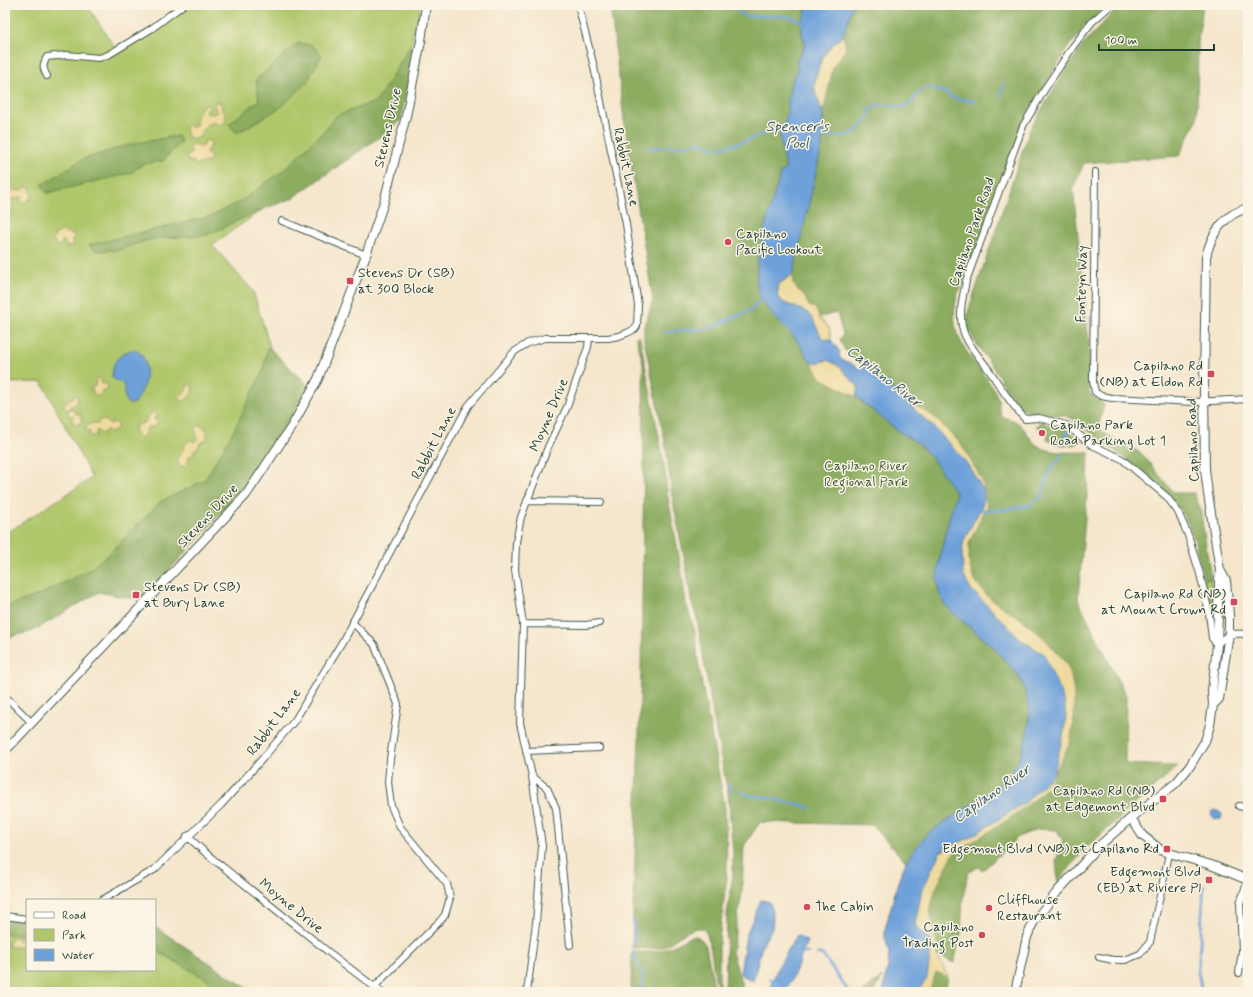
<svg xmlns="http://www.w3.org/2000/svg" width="1253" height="997" font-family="Mynerve,sans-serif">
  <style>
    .green { fill: #b0c76c; stroke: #688250 }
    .forest { fill: #8cac60; stroke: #56744a }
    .sand { fill: #eeda9e; stroke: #868c69 }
    .water { fill: #6ea1da; stroke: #466f87 }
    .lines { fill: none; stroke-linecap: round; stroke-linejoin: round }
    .stream { stroke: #6ea1da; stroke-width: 2.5 }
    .street-casing { stroke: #3f564b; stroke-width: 8 }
    .secondary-casing { stroke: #3f564b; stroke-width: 10 }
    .street { stroke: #fff; stroke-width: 6 }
    .secondary { stroke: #fff; stroke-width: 8 }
    .poi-dot { fill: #d1495b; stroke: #fcf5e5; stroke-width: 1.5 }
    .labels { text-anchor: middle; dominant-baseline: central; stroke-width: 3; stroke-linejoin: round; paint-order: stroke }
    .street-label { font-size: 14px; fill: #1f3d34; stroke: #fcf5e5 }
    .poi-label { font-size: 14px; fill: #1f3d34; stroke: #fcf5e5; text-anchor: start }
    .park-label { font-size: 14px; fill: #3c593f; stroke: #fcf5e5 }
    .water-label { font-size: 15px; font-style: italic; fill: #375b66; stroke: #fcf5e5 }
  </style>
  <rect width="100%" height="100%" fill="#fcf5e5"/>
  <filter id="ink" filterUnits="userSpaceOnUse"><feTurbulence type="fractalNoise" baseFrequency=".025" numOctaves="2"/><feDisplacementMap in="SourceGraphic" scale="8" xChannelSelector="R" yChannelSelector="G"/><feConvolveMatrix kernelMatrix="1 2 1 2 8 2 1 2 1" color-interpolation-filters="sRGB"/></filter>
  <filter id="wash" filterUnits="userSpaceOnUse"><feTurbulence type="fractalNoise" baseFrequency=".012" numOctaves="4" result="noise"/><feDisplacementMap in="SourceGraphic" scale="16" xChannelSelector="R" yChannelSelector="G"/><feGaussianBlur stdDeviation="0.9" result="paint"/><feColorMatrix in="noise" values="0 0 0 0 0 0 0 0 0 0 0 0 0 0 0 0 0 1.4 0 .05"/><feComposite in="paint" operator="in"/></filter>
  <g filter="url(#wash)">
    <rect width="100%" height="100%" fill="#f5e6cc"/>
    <!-- green -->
    <path class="green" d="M5,5h82l30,46 69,-46h233l1,6 -29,108 -179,126 41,46 18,59 39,37 -168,213 -43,-8 -94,36v-94l87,-56 -50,-96 -37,1z
      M1211,578l2,40 -9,-39z
      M5,920h22v50h128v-43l98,65h-248z"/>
    <!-- forest -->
    <path class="forest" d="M610,5h200l-4,5 -4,23 3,11 -3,7 -6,8v5l2,5 -7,13 -3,18 -1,15 -7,22 2,16 4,14 -2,4 -3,1 -18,65 -5,23 11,51 25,26 27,41 35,19 45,36 18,11 13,14 24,35 -15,58 -4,26 15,35 40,34 26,29 7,14 5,24 -4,26 -7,20 -11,19 -39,28 -39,26 -13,13 -11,17 -34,-37 -112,-3 -16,24 -2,47 -10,59 11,37 -2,3h-16l2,-77 6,-41v-22l-5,-59 -12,-61 -19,-113 -6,-19 -4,-28 -15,-76 -6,-49 -22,-108v-12l9,-26 -29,-181z
      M854,5h253l-20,20 -20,24 -37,60 -61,160c-9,17 -17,34 -14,55 5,29 32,48 43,74 2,6 -1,12 4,17 4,5 9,3 13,6 12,6 12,19 25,26 13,7 34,5 49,5l-2,43 -9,105 48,96 -1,68 53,2 -93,83 -27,33 -2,-21 7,-20 -6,-11 -19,-1 -20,8 -36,34 -4,-4 -10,6 -5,24 -2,36 -7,30 -17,-8v-11l-7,-34 5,-20 18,-36 48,-30 47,-38 22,-43 4,-24 -8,-56 -22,-25 -20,-17 -22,-14 -16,-12 -13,-17 -4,-16v-19l18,-38 -54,-89 -41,-26v-5l-15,-6 -9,-11 -4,-2 -20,-17 -4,-10 3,-4 -6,-22 -18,4 -2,-6 -7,-5 -7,-12 -5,-4 -5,-6v-10l29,-129 1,-32 10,-46 13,-18 -3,-13 9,-28z
      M1119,5h84l-5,36 -1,79 -18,36 -95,7 -11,25 16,153v52l15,12 -6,22 6,6 37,20 33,40h20l6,15 11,70 -7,1 -10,-41 -7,-17 -7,-11 -54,-51 -55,-41 -7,-3h-17l-19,-4 -9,-5 -11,-13 -9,-17 -23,-33 -9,-16 1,-15 62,-183 37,-62 19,-26 23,-24z
      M298,43l14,2 10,10 -15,27 -24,24 -46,27 -8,-9 30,-24 -3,-20z
      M411,45l1,13 -11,62 -20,16 -90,63 -28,10 -56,26 -55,4 -34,11 -22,1 -7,-6 122,-29 32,-16 42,-31 42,-41 9,-12 41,-15z
      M178,136l3,6 -18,19 -20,3 -12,9 -84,20 -5,-8 41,-26 52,-16z
      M638,336l2,2 24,126 4,34 13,69 5,36 9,29 4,36 26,140 2,56 -1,21 -7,54v52c-7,-13 -6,-55 -16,-62 -9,-6 -31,14 -40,18 -9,3 -21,1 -31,1l9,-275 3,-215 -1,-95 -7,-26z
      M268,347l42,40 -63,98 -105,115 -43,-8 -66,39 -28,7v-31l34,-12 46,-23 24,-18 51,-52 45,-22 28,-48 30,-61z
      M1040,422l26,7 14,11v2c-9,7 -23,2 -33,-2l1,-8 -12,-6z
      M5,920h22v14h-22z
      M155,927l98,65h-24l-74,-42z
      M691,936c7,-1 11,3 15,10l9,46h-84l1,-40c28,1 35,-2 59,-16z
      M936,972l12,5 -3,15h-16z
      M882,977l-7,15h-12z"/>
    <!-- sand -->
    <path class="sand" d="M843,36l3,13 -13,18 -10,46c-3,-9 -8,-17 -9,-27 0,-4 2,-8 3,-12 5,-18 11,-27 26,-38z
      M216,101l5,2 1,7 4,3 -1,9 -5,3 -6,-3 -8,3 1,2 -3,1 1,2 -3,1v4l-6,4 -9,-2 -2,-10 4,-3 2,4 5,-3v-9l7,-10 4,-2 2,2v3l-4,2 1,2 4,1 7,-1 -3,-8z
      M207,140l4,3v3l-5,5 1,3 4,3 -1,4 -2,1 -13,3 -1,-3 -6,-1 -2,-5 6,-3 -3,-5 1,-3 5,-1 5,3 3,-1 2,-2 -2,-2z
      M26,187l4,1 2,9 -8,6 -3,-1v-5l-1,-1 -2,2 -6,1 -1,2 2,5 -1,5 -7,2v-19l5,-3 12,-1z
      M62,231l12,4 1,2 -3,2v7l-6,1 -1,-5 -2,-2 -3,5 -3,1 -4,-6 2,-2 -1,-3z
      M793,274v10l5,6 5,4 6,12 6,2 2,3 2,7 10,9 2,13 -9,-2 -20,-28 -20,-8 -5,-6 2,-12z
      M828,360l11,6 19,21 -2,10 -35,-19 -9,-14z
      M98,377l3,2 1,5h5l1,2 -1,4h-5l-1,5 -3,1 -4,-1 -1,-5 -5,-1 2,-2 3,1 2,-2 1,-7z
      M189,384l3,1c3,6 -2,11 -7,16h-4l-2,-4 5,-3z
      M75,395h1c3,4 1,8 -2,11l-3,-1 -2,4h5l2,5h4l2,7 -3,3h-3l-4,-3 1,-5h-5v-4l1,-2 -3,-1 -2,-2c2,-5 4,-8 9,-9z
      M905,399l28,17 28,28 21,36 5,25 -18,38v19l4,16 13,17 16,12 22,14 20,17 22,25 4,9 4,20v27l-4,24 -22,43 -14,14 -33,24 -48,30 -18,36 -5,20 7,34v11l11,22 -12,-5 -7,20h-46l5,-26 1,-14 -5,-19 14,-51 8,-20 11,-17 13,-13 39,-26 39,-28 11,-19 7,-20 4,-26 -5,-24 -7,-14 -26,-29 -40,-34 -8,-9 -5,-10 -2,-16 4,-26 15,-58 -24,-35 -13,-14 -18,-11z
      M155,411l1,4 -2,5h3l1,1c-2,7 -6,5 -11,7l-1,5 -5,5 -3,-1 -3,-5 1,-7 9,-2 3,-7z
      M99,420h5l5,4c3,0 6,-4 9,0l-1,5 -7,4 -3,-4 -3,4h-4l-3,-3 -1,2v4h-7l1,-5h-4v-4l6,-4 6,1v-3z
      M198,425h3l2,3 4,1v11l-7,3 -2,5 -4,3 -1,4 -4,1 -1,7 -4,3 -5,-1 -2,-6 10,-17 4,-2 4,2 3,-4 -3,-9z
      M20,935h2l5,2v10l-3,-2 -4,2h-11v-4l2,-2 -1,-3 6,-1 3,4z"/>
    <!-- water -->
    <path class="water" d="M810,5h44l-2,3 -9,28 -10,8 -9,10 -4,8 -6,22 2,11 7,18 -1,32 -29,129 -14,10 -2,12c9,12 23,10 33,19 5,6 8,16 12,23l9,2 9,12 -1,4 4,5c9,1 11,6 18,8l3,-3c12,5 7,16 23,15l5,4v5l13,9 13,14 14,12 34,37 18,29v9l-3,8 -17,32 -2,12 1,22 6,13 54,54 21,13 20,47 2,15 -2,16 -10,41 -28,29 -57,36 -29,14 -17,37 -3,11 -5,25 17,16 -5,38 -10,13h-34l5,-26 1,-14 -5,-19 14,-51 8,-20 11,-17 13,-13 39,-26 39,-28 11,-19 7,-20 4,-26 -5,-24 -7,-14 -26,-29 -40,-34 -8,-9 -5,-10 -2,-16 4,-26 15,-58 -24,-35 -13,-14 -18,-11 -45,-36 2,-10 -19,-21 -11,-6 -16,4c-6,-9 -12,-20 -19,-28 -11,-12 -24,-22 -32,-37 -15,-28 12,-97 20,-127l3,-1 2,-4 -4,-14 -2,-16 7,-22 1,-15 3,-18 7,-13c-6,-14 7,-14 7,-25 0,-3 -2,-7 -3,-10 -1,-9 2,-22 8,-29z
      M131,350c24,0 15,47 0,55l-5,-3 -2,-10v-8l-12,-6c0,-15 5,-23 19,-28z
      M1214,810l4,1 4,3 -1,5c-5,2 -10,-2 -10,-7z
      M761,900l9,2 3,16 -1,10 -10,18 -9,35 -13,-7 6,-39z
      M797,935l10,6 -13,34 -9,17h-17l10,-25z"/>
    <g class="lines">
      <!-- stream -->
      <path class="stream" d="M731,5c7,2 7,9 14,11h35l10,1 16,6
        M1000,97l4,-13
        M820,136c22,1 32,3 47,-16 2,-3 2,-6 3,-9 2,-2 5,-4 7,-6 7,-2 13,1 20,2 5,1 11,-2 15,-4l6,-11 9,-5 18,5 8,6 21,3
        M693,143c4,0 9,-1 13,1 4,2 6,5 11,4 11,-2 24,-5 34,-9 11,-5 20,-9 33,-9
        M648,148l34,-2 7,-2
        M665,332h5l12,-2h12l18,-3 39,-17 12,-12
        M1074,426l4,-4
        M1062,443l2,-7 5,-4
        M978,510c13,1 24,1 36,-2 5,-2 11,-1 17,-3l1,-3 10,-5c1,-8 5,-21 9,-28 3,-6 9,-8 11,-15
        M728,785l4,6
        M739,791l8,4 29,4 8,3 15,2 11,4
        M634,919v27
        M634,953c0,9 6,11 7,18 2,7 1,14 2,21
        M802,953h6
        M817,954h5l27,38
        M770,979l3,2
        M1202,992l-4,-20 6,-86"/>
    </g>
  </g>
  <g filter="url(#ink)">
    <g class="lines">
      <!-- street casing -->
      <g class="street-casing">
        <path id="street" d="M1111,5l-19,17 -18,23 -28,42 -23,39 -57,155c-3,15 -7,30 -4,45 3,17 19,32 29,47 11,17 20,31 34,46l14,-1 27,7 26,20 30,14 45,38 11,15 10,23 12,39 9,39 3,25 5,7c12,-14 14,-11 31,-11
          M47,76c-4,-7 -5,-11 0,-19l20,-2 32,3 9,-3 43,-26 32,-24
          M1095,172l-2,209 2,11 6,4 11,2 83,4 53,-3
          M282,221l84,34
          M527,501l74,1
          M352,622l22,22 24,60 -8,55 -2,23 3,24 9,21 47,57 3,14 -5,17 -5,6 -65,65
          M523,624l63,1 13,-2
          M5,696l27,27
          M526,751l73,-3
          M532,776l15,12 9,20 14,137
          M1239,806l9,2
          M187,836l21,19 123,99 50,38
          M102,900l52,-30 67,-65 42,-47 32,-38 47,-78 126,-236 46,-54 14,-9 17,-5h63l11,-2 8,-3 8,-4 2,-3 1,-21 -12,-81 -32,-157 -16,-62
          M5,916l22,3
          M1099,957l14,3h12l15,-6 10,-12 19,-88
          M1239,973l3,-22 -2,-48 8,-23
          M527,992l9,-69 6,-77 -10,-70 -12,-53 3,-99 -8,-54 1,-28 5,-25 27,-70 19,-40 21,-60 1,-9"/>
      </g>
      <!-- secondary casing -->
      <g class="secondary-casing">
        <path id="secondary" d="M1213,705l6,-6 10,-65v-19l-3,-34 -6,-11 -12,-76 -3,-25 -1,-81 2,-131c5,-23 18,-43 42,-49
          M5,751l241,-256 46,-69 26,-47 48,-124 18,-53 22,-86 15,-75 5,-36
          M1131,818l11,17 20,16 49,14 37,15
          M1015,992l12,-55 6,-14 24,-31 43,-47 31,-27 45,-35 14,-17 15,-25 5,-16 3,-20 -1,-14 5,-46 2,-65 1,-10"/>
      </g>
      <!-- street -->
      <use href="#street" class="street"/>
      <!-- secondary -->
      <use href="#secondary" class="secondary"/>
    </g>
  </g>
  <!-- markers -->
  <g class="poi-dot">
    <circle cx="728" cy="242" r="4"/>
    <rect x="346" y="277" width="8" height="8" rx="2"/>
    <rect x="1207" y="370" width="8" height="8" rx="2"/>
    <circle cx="1042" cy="433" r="4"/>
    <rect x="132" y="591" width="8" height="8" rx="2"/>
    <rect x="1230" y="598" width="8" height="8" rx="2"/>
    <rect x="1159" y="795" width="8" height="8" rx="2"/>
    <rect x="1163" y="845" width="8" height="8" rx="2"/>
    <rect x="1205" y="876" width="8" height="8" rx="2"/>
    <circle cx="807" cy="907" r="4"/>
    <circle cx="989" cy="908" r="4"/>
    <circle cx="982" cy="935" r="4"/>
  </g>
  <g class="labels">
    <!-- street labels -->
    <g class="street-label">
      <text transform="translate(388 128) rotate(-77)">Stevens Drive</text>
      <text transform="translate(626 167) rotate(78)">Rabbit Lane</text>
      <text transform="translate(972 232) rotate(-71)">Capilano Park Road</text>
      <text transform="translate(1082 284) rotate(-89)">Fonteyn Way</text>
      <text transform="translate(549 415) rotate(-67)">Moyne Drive</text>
      <text transform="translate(1193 440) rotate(-92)">Capilano Road</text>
      <text transform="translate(434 443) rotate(-62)">Rabbit Lane</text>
      <text transform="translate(208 516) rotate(-47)">Stevens Drive</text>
      <text transform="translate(274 722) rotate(-53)">Rabbit Lane</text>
      <text transform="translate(291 906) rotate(39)">Moyne Drive</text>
    </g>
    <!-- poi labels -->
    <g class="poi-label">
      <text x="736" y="234">Capilano<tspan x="736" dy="16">Pacific Lookout</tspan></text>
      <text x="358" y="273">Stevens Dr (SB)<tspan x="358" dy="16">at 300 Block</tspan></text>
      <text x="1203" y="366" text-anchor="end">Capilano Rd<tspan x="1203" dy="16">(NB) at Eldon Rd</tspan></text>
      <text x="1050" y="425">Capilano Park<tspan x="1050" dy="16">Road Parking Lot 1</tspan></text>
      <text x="144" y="587">Stevens Dr (SB)<tspan x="144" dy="16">at Bury Lane</tspan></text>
      <text x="1226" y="594" text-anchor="end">Capilano Rd (NB)<tspan x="1226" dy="16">at Mount Crown Rd</tspan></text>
      <text x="1155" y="791" text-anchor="end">Capilano Rd (NB)<tspan x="1155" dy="16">at Edgemont Blvd</tspan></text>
      <text x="1159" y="849" text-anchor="end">Edgemont Blvd (WB) at Capilano Rd</text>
      <text x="1201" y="872" text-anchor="end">Edgemont Blvd<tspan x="1201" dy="16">(EB) at Riviere Pl</tspan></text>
      <text x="997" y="900">Cliffhouse<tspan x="997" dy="16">Restaurant</tspan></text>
      <text x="815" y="907">The Cabin</text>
      <text x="974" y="927" text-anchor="end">Capilano<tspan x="974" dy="16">Trading Post</tspan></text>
    </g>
    <!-- park labels -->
    <g class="park-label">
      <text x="866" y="466">Capilano River<tspan x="866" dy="16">Regional Park</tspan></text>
    </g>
    <!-- water labels -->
    <g class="water-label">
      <text x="797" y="127">Spencer's<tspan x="797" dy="17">Pool</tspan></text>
      <text transform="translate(884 377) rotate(38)">Capilano River</text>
      <text transform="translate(992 794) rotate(-35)">Capilano River</text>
    </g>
  </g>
  <!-- margin -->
  <rect width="1253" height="997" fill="none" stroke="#fcf5e5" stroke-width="20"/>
  <!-- legend -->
  <rect x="26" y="899" width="130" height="72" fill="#fcf5e5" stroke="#a4ab9e"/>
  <rect x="34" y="912" width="20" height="6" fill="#ffffff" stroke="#a4ab9e"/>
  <text x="62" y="919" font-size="12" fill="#1f3d34">Road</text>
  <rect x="34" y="929" width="20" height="12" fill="#b0c76c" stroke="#a4ab9e"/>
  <text x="62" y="939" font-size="12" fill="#1f3d34">Park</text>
  <rect x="34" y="949" width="20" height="12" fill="#6ea1da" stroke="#a4ab9e"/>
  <text x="62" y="959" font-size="12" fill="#1f3d34">Water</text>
  <!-- scale -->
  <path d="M1099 44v6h115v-6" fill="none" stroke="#1f3d34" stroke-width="2"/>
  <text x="1105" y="44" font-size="12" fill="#1f3d34" stroke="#fcf5e5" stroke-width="3" paint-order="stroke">100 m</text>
</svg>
